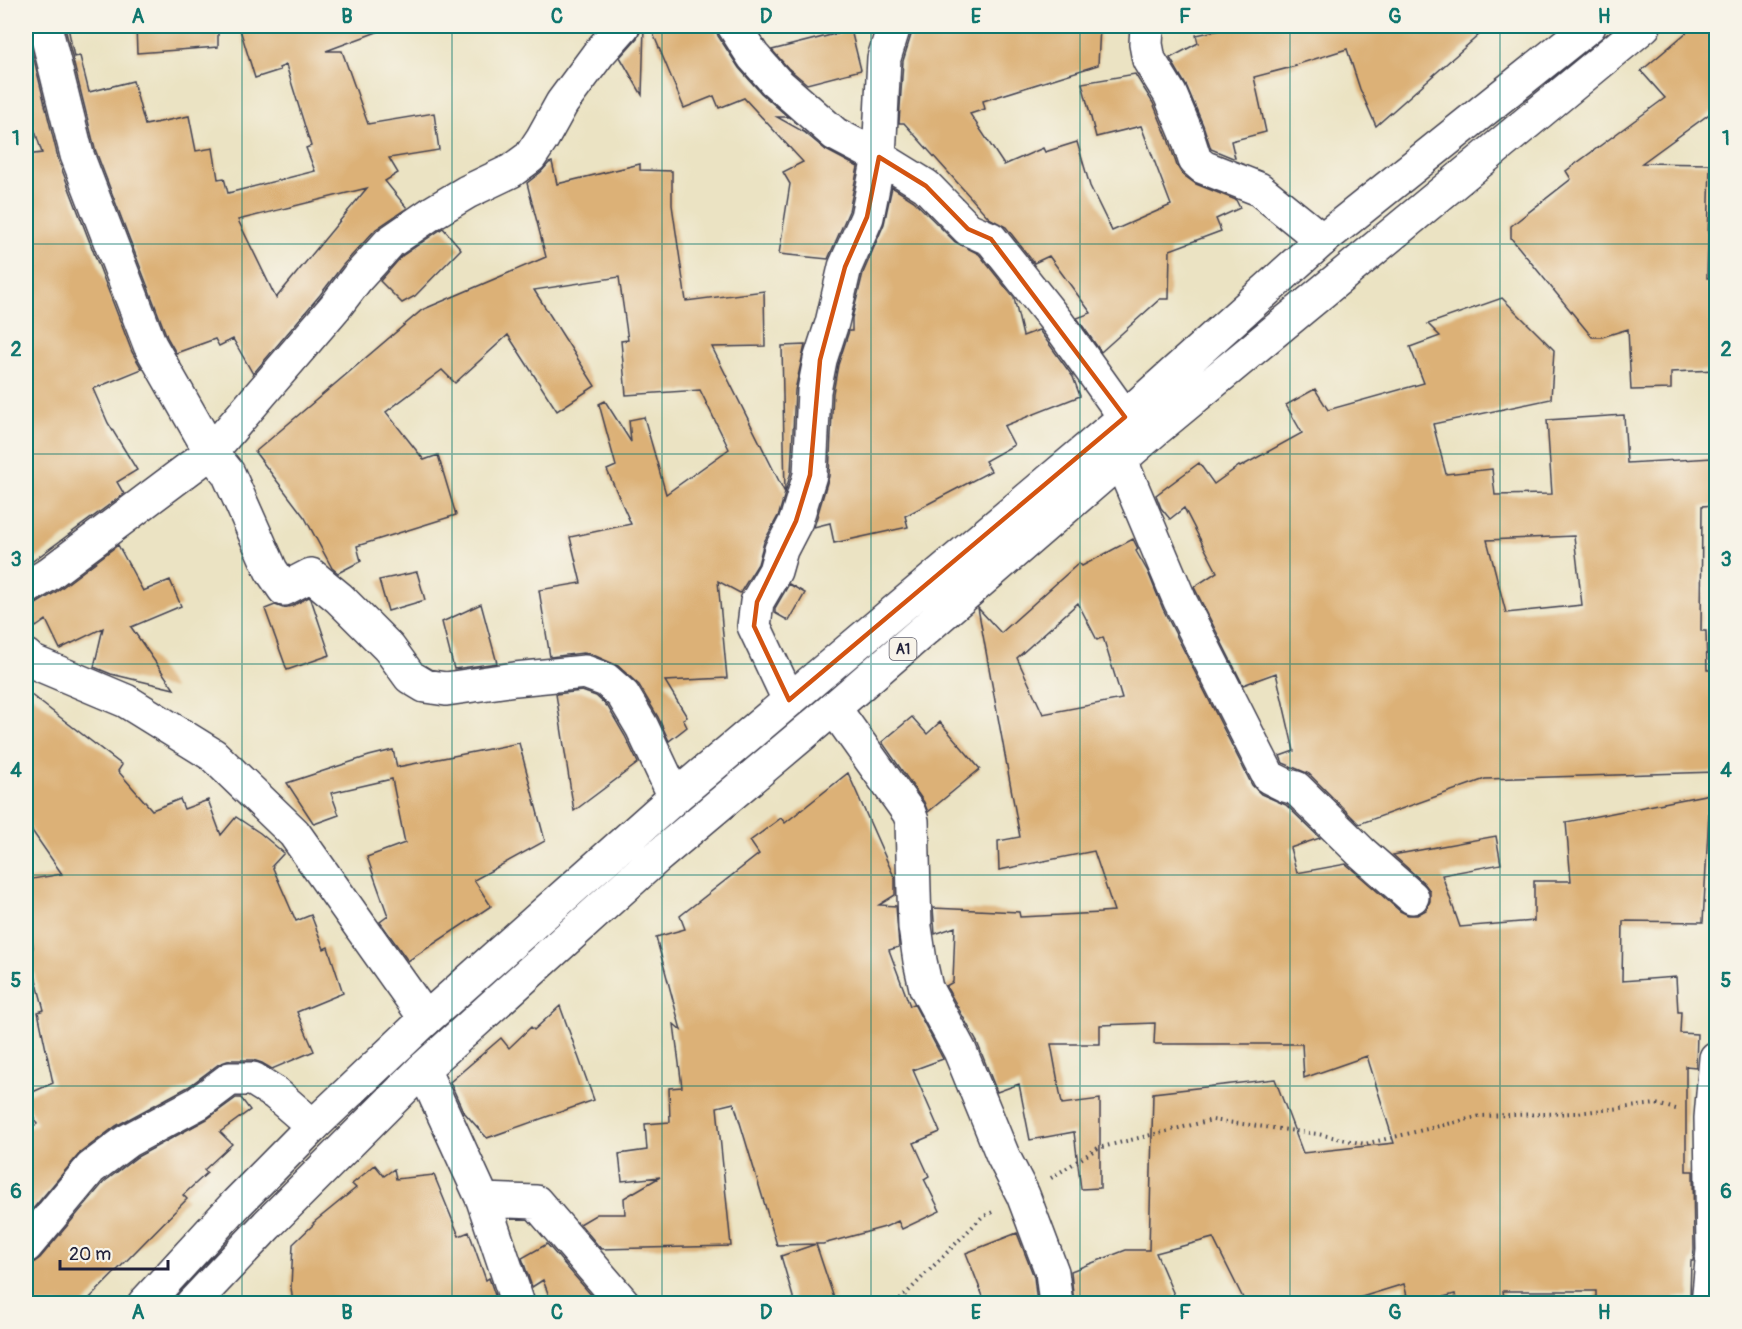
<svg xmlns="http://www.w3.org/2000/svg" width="1742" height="1329" font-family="Pangolin,sans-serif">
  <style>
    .building { fill: #dcb177; fill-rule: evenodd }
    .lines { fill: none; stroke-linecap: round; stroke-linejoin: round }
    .street-casing { stroke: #403f4f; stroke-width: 36 }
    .highway-casing { stroke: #403f4f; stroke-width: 36 }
    .path { stroke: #403f4f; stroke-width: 4; stroke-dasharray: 1.5 4.5; stroke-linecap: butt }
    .street { stroke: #fff; stroke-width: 33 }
    .highway { stroke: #fff; stroke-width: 33 }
    .marked { fill: none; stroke: #d45411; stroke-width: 4.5; stroke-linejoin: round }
    .grid { fill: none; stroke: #0f766e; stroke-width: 1.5; stroke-opacity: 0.55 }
    .labels { text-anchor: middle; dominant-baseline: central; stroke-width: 4.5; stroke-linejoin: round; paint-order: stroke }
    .shield { fill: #f7f3e8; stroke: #62616f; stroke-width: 1.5 }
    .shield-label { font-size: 14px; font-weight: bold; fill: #22223b }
    .neatline { fill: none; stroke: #0f766e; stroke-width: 2 }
    .grid-label { font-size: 20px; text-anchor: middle; font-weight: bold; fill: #0f766e }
  </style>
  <rect width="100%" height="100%" fill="#f7f3e8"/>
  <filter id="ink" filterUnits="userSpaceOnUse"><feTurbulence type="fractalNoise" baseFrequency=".0167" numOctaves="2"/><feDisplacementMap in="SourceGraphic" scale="12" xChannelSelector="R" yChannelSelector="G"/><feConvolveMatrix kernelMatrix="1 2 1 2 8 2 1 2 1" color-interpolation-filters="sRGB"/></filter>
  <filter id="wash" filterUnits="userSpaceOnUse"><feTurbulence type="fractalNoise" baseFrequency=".008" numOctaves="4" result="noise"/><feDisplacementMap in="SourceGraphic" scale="24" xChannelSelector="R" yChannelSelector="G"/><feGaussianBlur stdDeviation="1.35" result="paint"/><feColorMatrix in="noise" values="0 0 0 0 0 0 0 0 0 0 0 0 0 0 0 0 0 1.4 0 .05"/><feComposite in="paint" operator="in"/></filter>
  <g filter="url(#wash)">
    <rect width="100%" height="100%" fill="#ebe3c3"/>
    <g id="blocks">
      <!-- building -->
      <path class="building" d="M136,26h82v21l-81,6z
        M239,26h145l1,3 -59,22h16l26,73 66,-11 5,37 -50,8 9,15 -13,8 22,27 -31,21 -33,36 -23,30 -67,79 -20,-35 -14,7 -4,-7 -39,14 -9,-16 -72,-188 -30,-121 3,-1 6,30 6,-1 9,36 44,-11 12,44 44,-9 7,35 17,-3 5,31 6,-1 4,15 87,-22 -9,-23 5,-2 -25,-81 -7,3 1,2 -25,8zM367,188l-91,110 -38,-78z
        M641,26h3l-2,69 -22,-38 17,-19 4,-8z
        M650,26h65l3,10 21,32 22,25 27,24h-11l27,15 22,18 32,17 -9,44 -21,48 -49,-5 11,-70 -7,-12 20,-10 -59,-64 -25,10 -5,-12 -30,12z
        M912,26h188l-2,39 -115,36 2,8 -15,5 34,51 39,-17 2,4 32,-10 13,44 22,45 59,-26 -30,-79 -45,11 -14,-54 53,-9 18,29 15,36 9,27 5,8 14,10 40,16 4,8 -24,11 5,12 -51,19 -1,49h-9l-59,53 -24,-34 14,-5 -42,-57 -15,7 -28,-36 -17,-9 -85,-95h-5l4,-62 9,-29z
        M1240,26h249l-113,100 -16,-37 -13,-40 -52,16 1,1 -42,11 12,55 -35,9 4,17h-2l-22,-9 -8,-24 -16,-38 -17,-29 28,-15 -2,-8z
        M1694,26h22v83l-74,54 68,1 -3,114h9l-2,52 2,-1v41l-45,2v17l-40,1 -3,-61 -26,8h-10l-81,-99v-12l60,-47 -5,-8 99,-73 -24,-27z
        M851,30l10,40 -54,14 -19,-16 -16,-18z
        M28,35l31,127 73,190 10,17 -49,20 15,34 29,47 -20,12 7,12 -98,72v-411l16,-2 -16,-51v-66z
        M552,162l5,22 83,-20v6l32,1v34l14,96 78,-10 1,55 -53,1 73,146 -3,-147 23,-1 -10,45 -4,82 -12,42 -15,28 -6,22 -18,29 -22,-12 9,97 -62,3 22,36 -4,2 4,8 -18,14 -11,-24 -19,-32 -21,-19 -27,-12 -8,-1 -33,4 -11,-67 42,-7 -11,-46 61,-13 -24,-54 9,-4 -17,-62 6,-3 26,41 -2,-22 15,-3 22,77 63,-45 -29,-59 -74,5 -5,-54 7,-1 -9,-63 -85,13 61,96 -38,25 -49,-76 -53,48 -13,-13 -56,42 38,48 14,-5 18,60 -99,31 4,15 -23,12 -6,-5 -27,-50 -50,-66 167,-142 124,-53 -19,-74 14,-11 8,-9z
        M892,187l22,14 41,41 24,12 35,44 9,38 16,-6 34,47 7,19 -76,30 10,19 -29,16 6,10 -86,45 3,11 -74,16 -4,-20 -16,4 15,-51 4,-83 5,-28 11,-34h3v-13l11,-45 21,-49z
        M443,228l18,21 -46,47 -13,7 -22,-22 22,-25z
        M1502,298l52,52 -3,49 -118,25 13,50 46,-5 3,26 57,-1 -5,-74 77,-5 3,48 86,-5 3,47 -14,1 -1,125h5l1,39h5l4,69v33l-231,7 -126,45 -50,-50 -26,-11 -3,-7 14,-5 -18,-78 -33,12 -49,-98 23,-15 -33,-64 -14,11 -9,-11 -5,-13 43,-32 15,21 25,-18 1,1 62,-34 -16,-28 29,-16 13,21 96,-27 -14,-36 30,-11 -12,-12zM1574,536l8,69 -76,8 -19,-73z
        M1133,539l5,10 -2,2 12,21 15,37 89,176 9,9 25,11 34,33 -30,10 7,25 49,-9 54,47 8,4h9l9,-5 4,-9v-10l-6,-8 -31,-28 103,-19 5,28 -59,11 18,52 74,-6v-40h37l-5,-59 144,-28 -7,128 -80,-1 -1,60 54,-4 2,35h3l-1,21 17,1 -1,33 -10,-1v105h7l1,78 -1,12h-2l-1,36h-14v7h-80v-13h-93l2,13h-48l-2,-10 -38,10h-8l-5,-20 -65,20h-93l-33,-66 -57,15 22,51h-104l-3,-33 55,-21h23l4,-157 122,-14 28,74 91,-10 -27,-87 -63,22 -2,-34h-148l1,-21 -55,2v19h-49l11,60 38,-5v89l-19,1 -7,-57 -44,8 -11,-56 -22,8 -20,-50 -31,-56 7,-4 2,-55 -20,7 -2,-26 86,4 1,5 81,-4v-1l13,-1 -20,-60 -95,19 -1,-29 22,-4 -42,-229 23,25 78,-70 3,3zM1078,603l19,37 6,-3 19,62 -79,15 -26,-56z
        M118,545l25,46 27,-11 11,26 -50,21 43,62 -63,-15 -17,-7 9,-39 -43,21 -14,-29 -10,7 -10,-16v-4l10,-3 20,-12z
        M417,572l8,28 -37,11 -9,-31z
        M789,584l16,9 -16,28 -14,-8v-5z
        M309,597l2,2 19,56 -43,15 -22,-61 10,-4 8,3 9,-2z
        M481,604l16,59 -43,6 -12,-47z
        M26,691l96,74 -4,6 34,39 28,-11 4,10 24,-9 13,35 15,-18 24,16 24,20 -12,13 24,55 15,-6 13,34 4,-2 15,46 -46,19 17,39 -42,18 -10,-6 -9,-3h-23l-11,4 -31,23 -72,39 -36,27 -54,64v-87l11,-6 -11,-25v-4l27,-12 -15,-71 6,-2 -16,-61 5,-1 -7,-68 36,-6 -36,-52z
        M582,691l14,5 12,11 17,29 13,27 -64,48 -18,-117z
        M912,717l15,17 13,-12 40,47 -52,43 -4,-10 -42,-60z
        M519,743l26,98 -71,39 17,26 -83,55 -28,-39 8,-6 -21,-59 38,-14 -13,-64 -61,14 8,22 -25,9 -27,-41 82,-27 24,-6 4,17z
        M848,773l47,106v16l-16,10 17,1 3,41 -10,3 21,56 4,-2 29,55 -30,11 27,62 -26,11 15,33 -5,3 16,32 -38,18 -4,-8 -13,6 -62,17h-7l18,54 -17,6h-22l-14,-48 35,-12 -39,1 -43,-142 -17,4 14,139 -130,3 -21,-25 17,-10h28l-1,-16 36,-21 -38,4 -3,-27 28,-4 -2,-26 25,-2 -1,-34 13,-1 -8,-63 7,6 -25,-93 29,-8 -5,-13 79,-62 -9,-13 31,-23 4,5z
        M560,1006l34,94 -107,38 -24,-27 -13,-29 51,-44 8,10 22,-21 3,3z
        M236,1098h5l9,12 -30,22 12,12 -28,26 3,3 -24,22 4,4 -103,105h-58v-40l7,-1 7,-5 64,-76 33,-25 70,-38z
        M375,1165l9,11 10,-7 2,10 38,-4 25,61 10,-4 17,48 3,-2 9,26h-205l-2,-17 2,-43 21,-20 -1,-1 43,-35 -4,-4z
        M1017,1233l17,44 3,27h-51l-20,-51z
        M547,1244l52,60h-47l-9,-24 -11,7 -10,-29z"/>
    </g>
  </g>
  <g filter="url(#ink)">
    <use href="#blocks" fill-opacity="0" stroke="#403f4f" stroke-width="1.5"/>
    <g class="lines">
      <!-- street casing -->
      <g class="street-casing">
        <path id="street" d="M45,26l32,129 73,190 61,107 124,-145 22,-29 33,-36 42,-29 35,-21 44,-21 19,-14 12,-18 20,-36 37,-50 24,-27
          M734,26l19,30 22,25 60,53 44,23 47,29 42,43 23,10 66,83 68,95
          M1147,26l-1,18 3,16 21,34 16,38 9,28 8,7 56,22 63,51
          M1121,461l59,140 89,176 16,8 11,3 65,64 51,45
          M26,588l20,-12 165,-124 17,21 43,97 13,19 27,-14 28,23 50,50 21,29 15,9 21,3 69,-10 70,-7 21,8 17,15 19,32 33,70
          M26,656l5,5 95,40 87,54 81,78 132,186
          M789,700l-35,-74 3,-24 18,-31 6,-21 15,-29 14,-46 4,-84 6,-31 12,-37 13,-56 22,-50 12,-60 5,-99 10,-32
          M834,708l75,105 3,8 3,106 5,34 6,27 34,63 43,105 20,39 29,77 4,32
          M423,1069l60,131 35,104
          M483,1200l53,2 88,102
          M26,1246l65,-78 36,-27 71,-38 32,-24h23l22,14 38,33
          M1708,1304l5,-54 -2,-132 5,-60"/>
      </g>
      <!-- highway casing -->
      <g class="highway-casing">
        <path id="highway" d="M144,1304l93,-101 76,-77 113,-107 249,-222 450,-380 197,-177 267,-214
          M192,1304l75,-79 156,-156 233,-211 178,-150 320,-277 490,-405"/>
      </g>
      <!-- path -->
      <path class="path" d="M1051,1178l47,-30 114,-28 106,14 47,10 116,-28 96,-3 79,-9 20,5
        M896,1304l86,-87 11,-5"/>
      <!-- street -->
      <use href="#street" class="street"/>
      <!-- highway -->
      <use href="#highway" class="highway"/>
    </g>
  </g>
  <!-- marked area -->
  <path class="marked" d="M879,157l47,29 42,43 23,10 134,178 -336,283 -35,-74 3,-24 39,-81 14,-46 10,-115 25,-93 22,-50z"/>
  <!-- grid -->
  <path class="grid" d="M242,26v1278M452,26v1278M662,26v1278M871,26v1278M1080,26v1278M1290,26v1278M1500,26v1278M26,244h1690M26,454h1690M26,664h1690M26,875h1690M26,1086h1690"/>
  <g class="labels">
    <!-- shield labels -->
    <rect class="shield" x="889.5" y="638" width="27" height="22" rx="4.5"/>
    <g class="shield-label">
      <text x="903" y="649">A1</text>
    </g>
  </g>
  <!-- margin -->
  <rect width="1742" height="1329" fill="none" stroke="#f7f3e8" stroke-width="66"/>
  <!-- scale -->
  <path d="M60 1260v9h108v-9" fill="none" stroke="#22223b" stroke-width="3"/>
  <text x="69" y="1260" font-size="18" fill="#22223b" stroke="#f7f3e8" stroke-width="4.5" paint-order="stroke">20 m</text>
  <rect x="33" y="33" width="1676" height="1263" class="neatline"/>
  <g class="grid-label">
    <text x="138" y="23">A</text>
    <text x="347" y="23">B</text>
    <text x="557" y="23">C</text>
    <text x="766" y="23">D</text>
    <text x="976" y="23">E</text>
    <text x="1185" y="23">F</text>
    <text x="1395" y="23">G</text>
    <text x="1604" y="23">H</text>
    <text x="16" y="145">1</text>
    <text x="1726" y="145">1</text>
    <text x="16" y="356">2</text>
    <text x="1726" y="356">2</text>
    <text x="16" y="566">3</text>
    <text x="1726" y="566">3</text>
    <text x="16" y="777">4</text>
    <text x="1726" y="777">4</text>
    <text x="16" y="987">5</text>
    <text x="1726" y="987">5</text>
    <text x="16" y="1198">6</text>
    <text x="1726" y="1198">6</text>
    <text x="138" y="1319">A</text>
    <text x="347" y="1319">B</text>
    <text x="557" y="1319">C</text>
    <text x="766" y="1319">D</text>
    <text x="976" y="1319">E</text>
    <text x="1185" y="1319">F</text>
    <text x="1395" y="1319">G</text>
    <text x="1604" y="1319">H</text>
  </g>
</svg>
